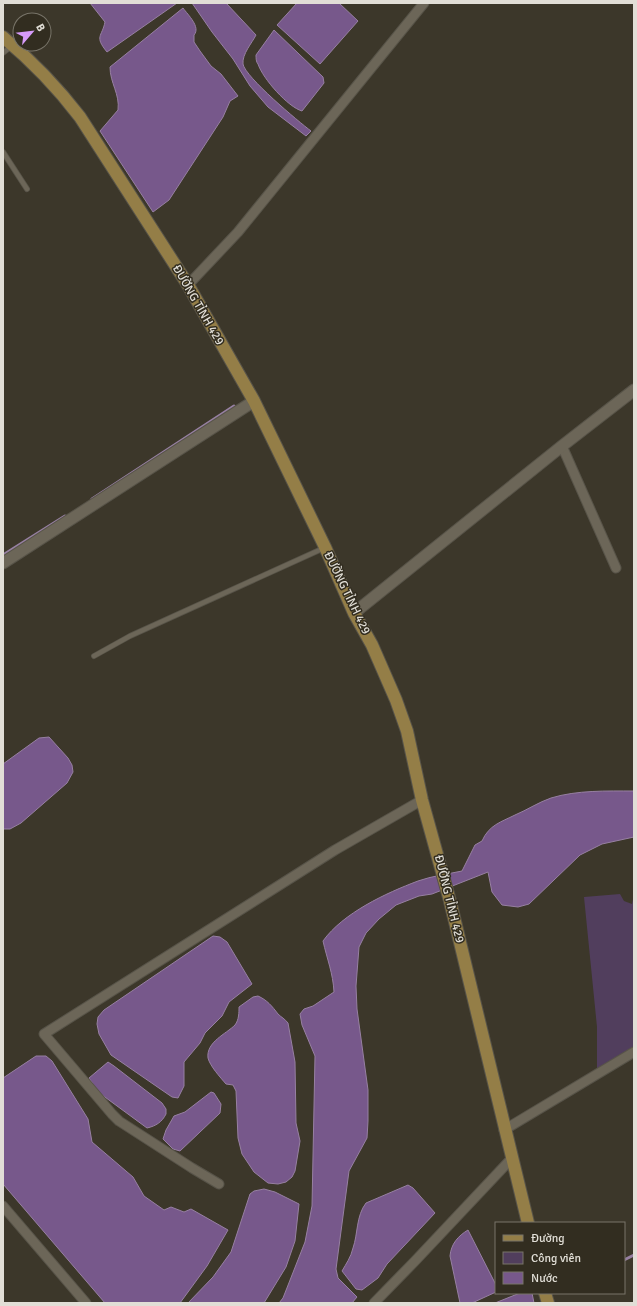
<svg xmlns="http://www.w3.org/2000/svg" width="637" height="1306" font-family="Signika,sans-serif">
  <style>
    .green { fill: #513e5d }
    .water { fill: #77588b; stroke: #9780a2 }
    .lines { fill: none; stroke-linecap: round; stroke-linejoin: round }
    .stream { stroke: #9780a2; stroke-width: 3 }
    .service-casing { stroke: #585449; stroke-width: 6 }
    .minor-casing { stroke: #585449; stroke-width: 11 }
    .tertiary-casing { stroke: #585449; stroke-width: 13 }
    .primary-casing { stroke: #585449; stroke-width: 14 }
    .service { stroke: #6c6658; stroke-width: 4.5 }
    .minor { stroke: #6c6658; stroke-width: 9 }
    .tertiary { stroke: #6c6658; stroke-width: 11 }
    .primary { stroke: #947e47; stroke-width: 12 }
    .labels { text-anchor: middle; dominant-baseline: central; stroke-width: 3; stroke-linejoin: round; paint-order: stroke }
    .street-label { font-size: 12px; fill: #e1ded6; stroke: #322d20 }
  </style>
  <rect width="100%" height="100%" fill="#3c372a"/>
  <!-- green -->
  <path class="green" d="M620,894l4,7 8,3 2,-10v153l-37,22v-42l-13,-130z"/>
  <!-- water -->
  <path class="water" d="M90,3h87l-70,49c-13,-16 -5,-15 -2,-30z
    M192,3h34l30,32c-4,8 -14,19 -13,29 2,13 56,58 68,67l-5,5 -38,-29 -18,-21 -17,-27 -21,-27z
    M297,3h42l19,18 -38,43 -43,-39z
    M183,8c5,7 18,19 11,27v7l6,9 11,15 10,8 17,22 -8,5 -7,16 -54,83 -16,12 -53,-81 18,-21c2,-16 -8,-27 -8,-43z
    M274,30l49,47 1,6 -22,28c-14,-4 -39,-32 -44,-47 -2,-2 -2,-6 -2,-9z
    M49,737l19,21 4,7 1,7 -6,11 -46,40 -11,6h-7v-65l36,-26z
    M634,791v46l-32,7 -22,11 -51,49 -11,3 -16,-2 -10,-13 -4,-20 -56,22 -13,2 -23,9 -17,14 -13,14 -7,14 -3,39 1,23 11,81v31l-1,17 -18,33 -13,98 2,9 19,19 -5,6h-73l4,-5 22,-56 7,-36 3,-150 -13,-31 -2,-11 4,-5 9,-3 21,-14c-1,-19 -7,-33 -11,-51 20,-28 63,-48 95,-60 14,-5 30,-7 44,-10l13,-26 7,-4c7,-16 19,-19 33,-26 12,-5 24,-13 36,-17 26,-8 56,-7 83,-7z
    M213,936l7,1 7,5 25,42 -23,18 -7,14 -17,17 -5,10 -16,19v24l-6,12 -6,-1 -61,-42 -12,-21 -2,-10 1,-7 6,-7z
    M258,996c9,4 14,10 20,18 3,3 7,5 10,9l7,39 1,61 4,18 -5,30 -3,6 -6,5 -8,2 -10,-1 -14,-11 -12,-18 -4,-16 -2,-47 -3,-6 -7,-1c-6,-7 -16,-18 -18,-26 -2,-16 18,-24 27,-33 4,-5 4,-13 4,-18l14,-10z
    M36,1056h10l6,5 36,58 4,23 41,35 11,19 20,14 7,-3 13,5 7,-3 37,21 -21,36 -27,37h-75l-102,-119v-106z
    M108,1062l6,4 48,37 4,6v5c-4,8 -10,12 -19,14l-49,-36 -9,-14z
    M211,1092l3,1 7,11 -1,9 -40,38 -7,-2 -10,-10 3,-9 8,-14 11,-4z
    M408,1185l5,3 22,25 -48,51 -9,14 -16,12 -6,-1 -14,-18c4,-7 9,-14 11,-23 5,-14 3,-32 13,-45z
    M264,1189l11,3 24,12 -4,37 -9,26 -22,36h-76l25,-26 18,-25 19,-58 4,-3z
    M468,1230l28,55v7l-24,11h-12l-10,-47c1,-12 8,-20 18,-26z
    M520,1293h12l2,10h-39z"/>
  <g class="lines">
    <!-- stream -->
    <path class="stream" d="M92,499l142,-93
      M3,555l62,-39
      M624,1260l10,-5"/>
    <!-- service casing -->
    <g class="service-casing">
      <path id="service" d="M3,53l10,-8
        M3,152l24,37
        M94,656l36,-20 194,-88"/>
    </g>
    <!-- minor casing -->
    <g class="minor-casing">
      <path id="minor" d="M188,285l50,-53 186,-229
        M562,446l54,122
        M504,1130l130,-78
        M219,1184l-27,-16 -73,-47 -7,-7 -68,-80 291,-184 87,-50
        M3,1206l83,97
        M374,1303l41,-42 97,-103"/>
    </g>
    <!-- tertiary casing -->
    <g class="tertiary-casing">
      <path id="tertiary" d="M3,563l251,-162
        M354,613l208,-167 72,-56"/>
    </g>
    <!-- primary casing -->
    <g class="primary-casing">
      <path id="primary" d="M3,37c29,24 54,50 77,80l108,168 66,116 71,146 29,66 18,32 24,55 11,31 15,69 28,101 78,322
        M545,1293l3,10"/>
    </g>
    <!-- service -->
    <use href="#service" class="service"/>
    <!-- minor -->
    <use href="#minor" class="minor"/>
    <!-- tertiary -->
    <use href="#tertiary" class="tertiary"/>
    <!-- primary -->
    <use href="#primary" class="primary"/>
  </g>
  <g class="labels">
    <!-- street labels -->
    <g class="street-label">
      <text transform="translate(198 305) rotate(60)">ĐƯỜNG TỈNH 429</text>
      <text transform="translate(347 593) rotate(64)">ĐƯỜNG TỈNH 429</text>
      <text transform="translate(449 899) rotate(76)">ĐƯỜNG TỈNH 429</text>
    </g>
  </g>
  <!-- border -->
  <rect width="637" height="1306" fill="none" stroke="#e1ded6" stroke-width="8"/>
  <!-- legend -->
  <rect x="495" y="1222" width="130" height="72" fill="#322d20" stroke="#787469"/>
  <rect x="503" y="1235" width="20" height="6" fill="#947e47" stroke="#787469"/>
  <text x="531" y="1242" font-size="12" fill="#e1ded6">Đường</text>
  <rect x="503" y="1252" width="20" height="12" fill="#513e5d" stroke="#787469"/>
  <text x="531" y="1262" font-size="12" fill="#e1ded6">Công viên</text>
  <rect x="503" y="1272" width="20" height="12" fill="#77588b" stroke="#787469"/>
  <text x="531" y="1282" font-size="12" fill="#e1ded6">Nước</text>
  <!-- north arrow -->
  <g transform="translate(32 32) rotate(62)"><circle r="19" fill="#322d20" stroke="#787469"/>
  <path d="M0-3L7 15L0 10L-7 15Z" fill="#d69bfa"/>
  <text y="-6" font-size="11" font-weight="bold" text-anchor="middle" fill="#e1ded6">B</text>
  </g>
</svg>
